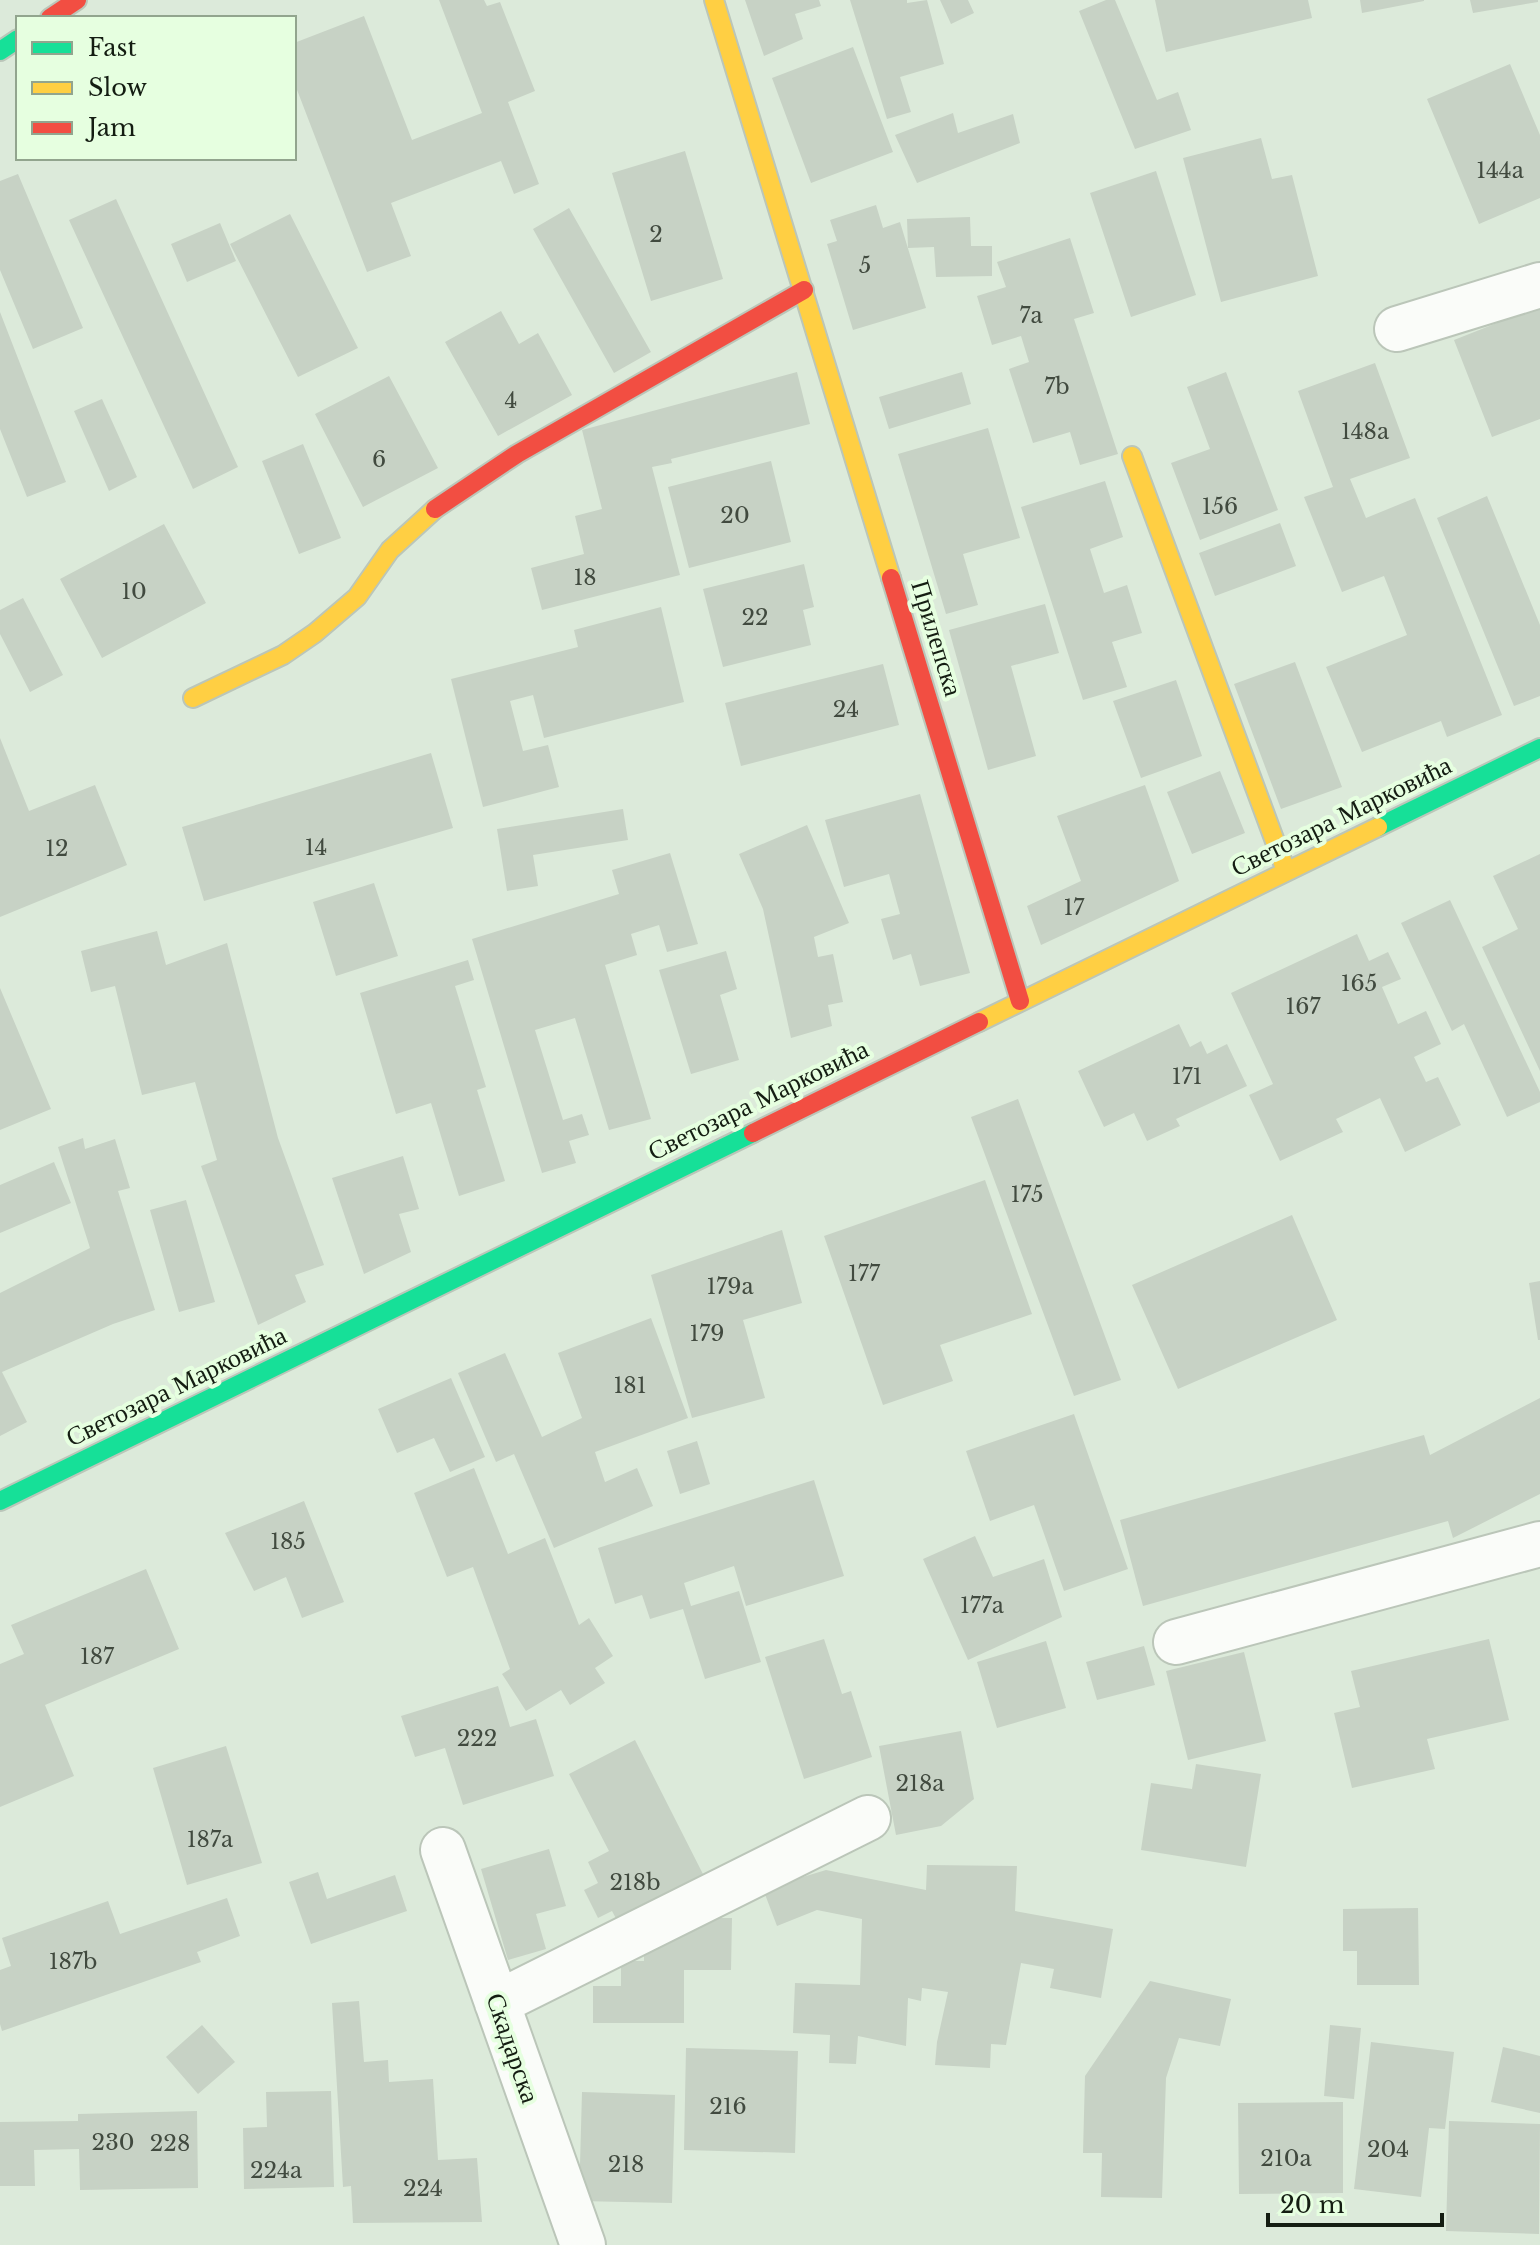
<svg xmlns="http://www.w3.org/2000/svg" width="1540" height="2245" font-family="'Libre Baskerville',serif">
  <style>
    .building { fill: #c7d2c5 }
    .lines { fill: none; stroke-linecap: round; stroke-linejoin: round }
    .street-casing { stroke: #bbc6b9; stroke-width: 48 }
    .fast-casing { stroke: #bbc6b9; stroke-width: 22 }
    .slow-casing { stroke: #bbc6b9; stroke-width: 22 }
    .jam-casing { stroke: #bbc6b9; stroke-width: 22 }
    .street { stroke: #fafcf9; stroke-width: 44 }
    .fast { stroke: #16e098; stroke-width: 18 }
    .slow { stroke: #ffcf43; stroke-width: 18 }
    .jam { stroke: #f24e42; stroke-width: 18 }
    .labels { text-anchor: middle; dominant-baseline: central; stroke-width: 8; stroke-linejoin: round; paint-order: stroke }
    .number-label { font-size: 22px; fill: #414a3f }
    .street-label { font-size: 26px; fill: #141d12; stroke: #e6ffe0 }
  </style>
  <rect width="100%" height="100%" fill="#dceada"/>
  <!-- building -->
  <path class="building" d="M439,0h45l3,6 13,-4 35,89 -27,11 31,82 -25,10 -13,-33 -110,42 20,53 -44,16 -73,-190v-39l70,-27 48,124 70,-27z
    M745,0h74l2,6 -26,8 8,25 -39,17z
    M850,0h57v3l20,-3 17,64 -44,13 11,35 -24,7z
    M940,0h28l6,13 -23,11z
    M1106,0h9l42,100 21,-8 13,38 -56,19 -56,-138z
    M1155,0h153l4,18 -146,34z
    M1360,0h64v1l-62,12z
    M1470,0h68v2l-65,11z
    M853,47l40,105 -82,31 -39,-105z
    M1510,64l30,71v63l-61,26 -52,-125z
    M953,113l5,20 55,-19 7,29 -103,40 -22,-48z
    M1261,138l11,41 20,-4 26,101 -97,26 -38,-144z
    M685,151l38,128 -72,22 -39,-128z
    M1156,171l40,124 -65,22 -41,-124z
    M18,174l65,154 -50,21 -33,-79v-89z
    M116,199l122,268 -45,22 -124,-269z
    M876,205l7,23 17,-6 26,86 -73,22 -26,-86 10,-3 -7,-21z
    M569,208l82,144 -37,21 -81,-144z
    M290,214l68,134 -60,29 -68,-133z
    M970,217l1,29h21v30l-56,1 -2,-30 -26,1 -1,-29z
    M220,223l16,38 -49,21 -16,-38z
    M1070,238l24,75 -20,6 44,135 -38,11 -10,-33 -37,11 -24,-74 20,-7 -8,-26 -29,9 -15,-49 29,-9 -9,-25z
    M1540,306v113l-48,18 -38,-97z
    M501,311l18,33 19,-11 34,62 -74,41 -53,-94z
    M0,312l66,170 -39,15 -27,-68z
    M1375,363l35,95 -60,21 16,39 49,-20 87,217 -55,22 -6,-16 -79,31 -36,-85 81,-32 -23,-59 -42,16 -38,-95 29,-10 -35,-96z
    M797,372l13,52 -139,35 1,4 -20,4 28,108 -138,35 -11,-42 53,-14 -9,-38 27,-7 -20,-79z
    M962,372l9,32 -82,25 -10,-32z
    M1226,372l52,138 -78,30 -29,-77 39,-14 -23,-62z
    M389,376l49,92 -75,39 -48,-93z
    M102,399l35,78 -28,14 -35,-80z
    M988,428l32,110 -57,16 15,51 -32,9 -48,-160z
    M303,444l38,94 -42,16 -37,-93z
    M771,461l20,81 -102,26 -21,-81z
    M1105,481l18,56 -33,12 14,44 23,-8 15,48 -30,9 15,45 -44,13 -62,-193z
    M1487,496l53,129v71l-26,10 -77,-188z
    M1280,523l16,43 -81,30 -16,-43z
    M164,524l42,79 -104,55 -42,-79z
    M804,564l10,43 -11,3 8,35 -88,22 -20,-78z
    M23,598l40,77 -33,17 -30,-58v-24z
    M1045,604l14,49 -48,13 25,90 -48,14 -39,-140z
    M661,607l23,95 -140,36 -11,-43 -23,6 13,50 25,-6 11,42 -76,20 -32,-128 127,-32 -4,-17z
    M1295,662l47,125 -61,22 -47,-125z
    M883,664l16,61 -158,41 -16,-63z
    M1176,680l26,76 -61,22 -28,-77z
    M0,738l29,73 66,-26 32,80 -127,52z
    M431,753l22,75 -249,73 -22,-74z
    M1220,771l25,62 -53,21 -25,-62z
    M1145,785l34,96 -138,64 -14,-39 54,-25 -24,-65z
    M920,794l50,179 -50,13 -9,-32 -18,6 -12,-41 19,-5 -11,-40 -45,13 -19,-67z
    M623,809l5,31 -95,15 5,31 -31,5 -10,-62z
    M807,825l42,98 -35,14 4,20 15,-3 10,48 -15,3 4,21 -41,12 -28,-129 -24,-55z
    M670,853l28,91 -31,8 -8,-27 -28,9 6,21 -32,10 46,154 -42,11 -34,-112 -40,12 28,90 19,-6 7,21 -20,6 7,22 -34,10 -70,-234 147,-45 -7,-24z
    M1540,854v217l-58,-124 36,-18 -25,-53z
    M374,883l24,73 -62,20 -23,-74z
    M1450,900l90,192v10l-33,15 -43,-93 -12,7 -51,-108z
    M157,931l9,34 61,-22 51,195 46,127 -29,10 11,27 -48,23 -57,-159 16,-6 -22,-78 -53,13 -27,-109 -24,6 -10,-41z
    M1357,934l12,27 19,-9 13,27 -19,8 16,37 28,-13 15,33 -27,13 12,25 12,-5 23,48 -56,27 -25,-54 -44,21 7,13 -63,29 -31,-66 24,-11 -42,-91z
    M726,951l11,38 -17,6 19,65 -48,14 -32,-104z
    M468,960l6,20 -19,6 31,101 -9,3 28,91 -46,15 -28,-93 -35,11 -36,-121z
    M0,988l51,121 -51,21z
    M1179,1024l11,23 11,-6 6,13 20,-10 20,42 -71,33 4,7 -33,15 -13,-28 -30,14 -26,-56z
    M1018,1099l103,281 -47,16 -103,-279z
    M83,1138l2,11 30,-10 15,49 -12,3 37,119 -42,14 -111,48 25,50 -27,14v-143l90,-45 -32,-101z
    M403,1156l16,53 -20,5 12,38 -47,22 -32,-96z
    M54,1162l17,41 -71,30v-48z
    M985,1180l47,134 -92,31 13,36 -70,24 -59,-169z
    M186,1200l29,102 -36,10 -29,-102z
    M1292,1215l45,105 -159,69 -46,-104z
    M782,1230l20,73 -59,17 22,78 -73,20 -41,-143z
    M1540,1281v59h-2l-9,-57z
    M651,1318l37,100 -93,34 10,30 32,-14 16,38 -99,42 -40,-94 -18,8 -38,-89 47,-20 37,84 40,-19 -24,-65z
    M451,1378l34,79 -35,15 -16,-34 -37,15 -19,-44z
    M1540,1398v96l-87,44 -5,-17 -305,85 -23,-86 304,-85 6,20z
    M1074,1414l54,155 -64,22 -30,-86 -44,16 -24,-70z
    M697,1441l13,43 -30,10 -13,-43z
    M474,1468l34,86 37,-16 34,87 10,-7 24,38 -18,12 10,15 -35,22 -9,-15 -35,21 -24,-37 8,-5 -37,-102 -26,10 -33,-84z
    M814,1480l30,96 -98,30 -12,-40 -50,17 7,23 48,-15 22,71 -56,17 -22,-70 -33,10 -8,-24 -27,9 -17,-56z
    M304,1501l40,101 -42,16 -16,-41 -32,14 -29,-58z
    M975,1536l18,41 51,-18 18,58 -94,43 -45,-101z
    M146,1569l33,80 -134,56 29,71 -74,31v-143l24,-10 -13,-29z
    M824,1639l18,55 9,-3 21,66 -68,22 -39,-122z
    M1489,1639l20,81 -82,19 8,30 -83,19 -18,-75 26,-6 -9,-36z
    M1046,1641l20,67 -69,20 -20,-66z
    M1144,1646l11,39 -58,15 -11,-38z
    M1244,1652l22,89 -78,19 -22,-89z
    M498,1686l12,41 26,-8 18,57 -91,29 -18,-57 -30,9 -14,-41z
    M961,1731l13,68 -33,27 -45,9 -17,-89z
    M635,1740l71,140 -87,44 -7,-13 -14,7 -14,-28 14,-7 -10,-21 21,-11 -40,-77z
    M226,1746l36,117 -75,22 -34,-117z
    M1196,1764l65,10 -15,93 -105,-17 10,-67 41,6z
    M549,1849l17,57 -30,8 10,35 -38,11 -27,-91z
    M927,1865l90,1 -2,45 98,18 -12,69 -51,-10 4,-19 -33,-6 -15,82 -15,-1 -1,24 -55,-3 2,-23 11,-50 -26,-4 -1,13 -13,-3 -2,48 -48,-10 -2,28 -27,-1 1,-28 -37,-2 2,-50 65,2 2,-66 -45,-9 -40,16 -14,-37 63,-19 100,20z
    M318,1872l9,27 68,-24 12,36 -96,33 -22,-62z
    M227,1898l13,38 -43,16 4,10 -199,69 -2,-7v-54l11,-4 -9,-28 106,-37 12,33z
    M1418,1908l1,77h-62v-34h-14v-42z
    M685,1918h47l-1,52h-47v53h-91v-37h28v-25h23v-23z
    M1150,1981l81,18 -11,47 -41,-8 -13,40 -4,120 -61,-1 1,-44h-19l2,-77z
    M359,2001l5,61 24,-2 1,22 44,-3 5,81 39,-2 5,64 -129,1 -2,-37 -8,1 -11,-184z
    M202,2025l33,37 -37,32 -32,-37z
    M1330,2025l31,3 -7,71 -30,-3z
    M1371,2042l83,10 -9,77 -16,-1 -8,69 -67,-8z
    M1503,2047l37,9v57l-49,-11z
    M686,2048l112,3 -3,102 -111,-3z
    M331,2091l3,96 -90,2 -1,-61 24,-1 -1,-35z
    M582,2092l93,3 -3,108 -93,-2z
    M1343,2102v91l-104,1 -1,-91z
    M197,2111l1,77 -118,2 -1,-41 -45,1 1,36h-35v-64l78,-1v-7z
    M1449,2121l91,3 -1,110 -93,-3z"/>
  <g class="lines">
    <!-- street casing -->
    <g class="street-casing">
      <path id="street" d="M1397,329l143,-44
        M1176,1642l364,-98
        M443,1850l140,395
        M497,2003l371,-185"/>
    </g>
    <!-- fast casing -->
    <g class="fast-casing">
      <path id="fast" d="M0,51l18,-12
        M1378,827l162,-79
        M0,1501l753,-368"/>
    </g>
    <!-- slow casing -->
    <g class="slow-casing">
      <path id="slow" d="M714,0l177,578
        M1132,456l154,415
        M193,698l90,-43 32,-22 42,-36 33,-47 45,-41
        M979,1022l399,-195"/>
    </g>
    <!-- jam casing -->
    <g class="jam-casing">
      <path id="jam" d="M50,18l27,-18
        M435,509l82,-55 287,-164
        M891,578l129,423
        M753,1133l226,-111"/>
    </g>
    <!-- street -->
    <use href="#street" class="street"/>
    <!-- fast -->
    <use href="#fast" class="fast"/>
    <!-- slow -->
    <use href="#slow" class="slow"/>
    <!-- jam -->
    <use href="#jam" class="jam"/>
  </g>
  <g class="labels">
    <!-- number labels -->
    <g class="number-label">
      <text x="1500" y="170">144a</text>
      <text x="656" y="234">2</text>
      <text x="865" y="265">5</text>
      <text x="1031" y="315">7a</text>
      <text x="1057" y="386">7b</text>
      <text x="511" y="400">4</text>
      <text x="1365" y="431">148a</text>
      <text x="379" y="459">6</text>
      <text x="1220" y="506">156</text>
      <text x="735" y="515">20</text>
      <text x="585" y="577">18</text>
      <text x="134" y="591">10</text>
      <text x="755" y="617">22</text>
      <text x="846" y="709">24</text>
      <text x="316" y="847">14</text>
      <text x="57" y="848">12</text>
      <text x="1074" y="907">17</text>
      <text x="1359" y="983">165</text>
      <text x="1303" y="1006">167</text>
      <text x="1187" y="1076">171</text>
      <text x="1027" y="1194">175</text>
      <text x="864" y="1273">177</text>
      <text x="730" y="1286">179a</text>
      <text x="707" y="1333">179</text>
      <text x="630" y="1385">181</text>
      <text x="288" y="1541">185</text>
      <text x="982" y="1605">177a</text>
      <text x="97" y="1656">187</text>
      <text x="477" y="1738">222</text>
      <text x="920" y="1783">218a</text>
      <text x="210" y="1839">187a</text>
      <text x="635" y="1882">218b</text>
      <text x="73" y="1961">187b</text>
      <text x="728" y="2106">216</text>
      <text x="113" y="2142">230</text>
      <text x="170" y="2143">228</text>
      <text x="1388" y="2149">204</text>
      <text x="1286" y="2158">210a</text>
      <text x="626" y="2164">218</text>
      <text x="276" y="2170">224a</text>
      <text x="423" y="2188">224</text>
    </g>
    <!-- street labels -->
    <g class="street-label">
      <text transform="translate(937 638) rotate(73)">Прилепска</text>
      <text transform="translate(1341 816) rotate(-26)">Светозара Марковића</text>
      <text transform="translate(758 1100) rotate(-26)">Светозара Марковића</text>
      <text transform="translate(176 1386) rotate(-26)">Светозара Марковића</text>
      <text transform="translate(513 2048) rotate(71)">Скадарска</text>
    </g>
  </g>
  <!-- legend -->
  <rect x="16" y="16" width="280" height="144" fill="#e6ffe0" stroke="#92a58e" stroke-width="2"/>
  <rect x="32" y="42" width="40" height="12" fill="#16e098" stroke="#92a58e" stroke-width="2"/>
  <text x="88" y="56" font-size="24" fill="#141d12">Fast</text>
  <rect x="32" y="82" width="40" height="12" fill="#ffcf43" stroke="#92a58e" stroke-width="2"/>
  <text x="88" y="96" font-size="24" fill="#141d12">Slow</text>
  <rect x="32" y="122" width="40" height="12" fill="#f24e42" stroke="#92a58e" stroke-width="2"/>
  <text x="88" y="136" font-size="24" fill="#141d12">Jam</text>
  <!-- scale -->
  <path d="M1268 2213v12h174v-12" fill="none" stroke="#141d12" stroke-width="4"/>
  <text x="1280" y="2213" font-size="24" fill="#141d12" stroke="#e6ffe0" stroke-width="6" paint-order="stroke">20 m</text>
</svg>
